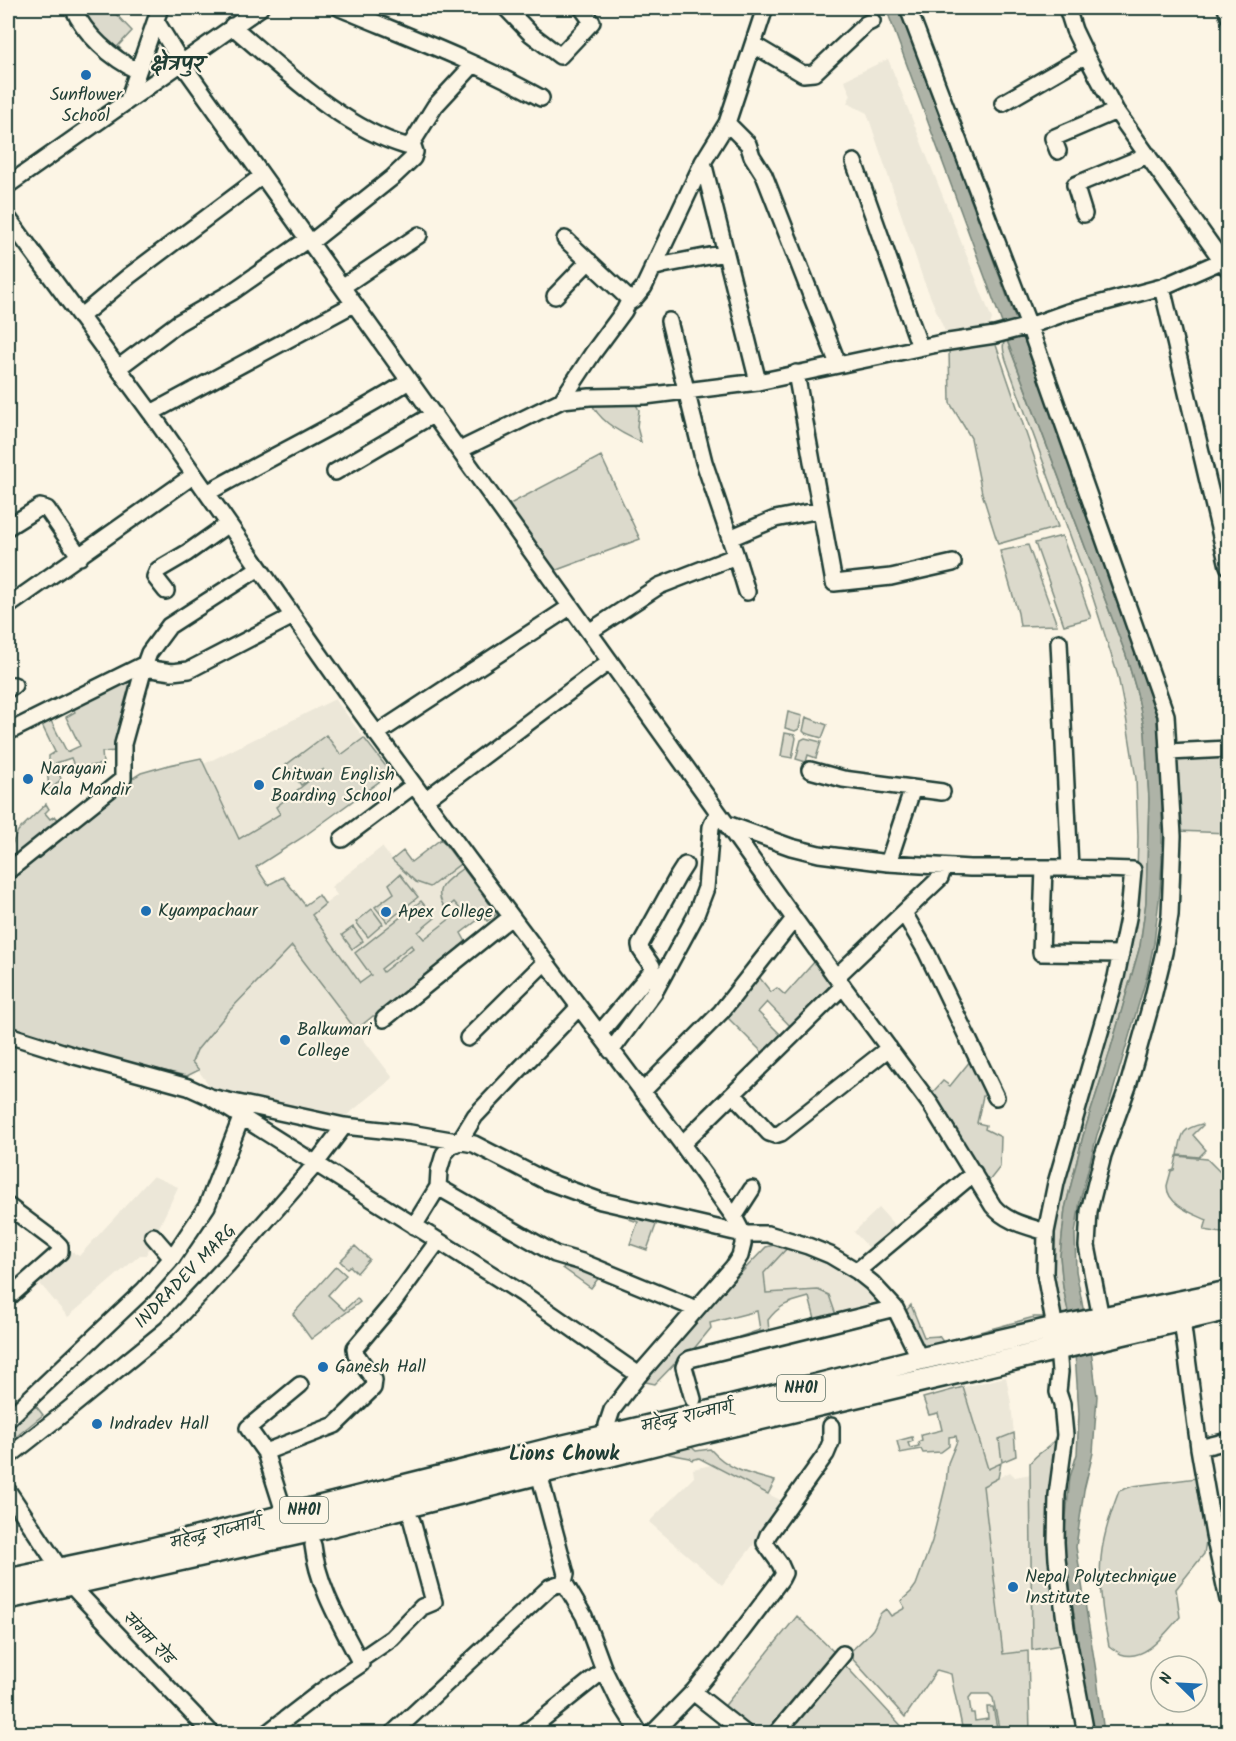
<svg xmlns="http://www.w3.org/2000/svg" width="1236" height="1741" font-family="Kalam,'Playpen Sans Deva',sans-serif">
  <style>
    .built { fill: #ece7d8 }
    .green { fill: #dcdacc; stroke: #7e8c80; stroke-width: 1.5; fill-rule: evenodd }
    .water { fill: #aeb3a7; stroke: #758479; stroke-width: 1.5 }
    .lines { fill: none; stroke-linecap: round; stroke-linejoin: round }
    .minor-casing { stroke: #1f3d34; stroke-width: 20 }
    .highway-casing { stroke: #1f3d34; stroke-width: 26 }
    .minor { stroke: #fcf5e5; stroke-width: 15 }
    .highway { stroke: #fcf5e5; stroke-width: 21 }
    .poi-dot { fill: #1f6fb2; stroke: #fcf5e5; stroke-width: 2 }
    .labels { text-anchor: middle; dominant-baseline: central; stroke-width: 4.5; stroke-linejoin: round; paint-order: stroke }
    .shield { fill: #fcf5e5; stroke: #617469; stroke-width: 1.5 }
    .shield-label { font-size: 16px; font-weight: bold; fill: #1f3d34 }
    .poi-label { font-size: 18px; fill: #1f3d34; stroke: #fcf5e5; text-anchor: start }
    .street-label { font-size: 18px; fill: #1f3d34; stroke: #fcf5e5 }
    .neighbourhood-label { font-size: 20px; font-weight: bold; fill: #1f3d34; stroke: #fcf5e5 }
    .quarter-label { font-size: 21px; font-weight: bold; fill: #1f3d34; stroke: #fcf5e5 }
  </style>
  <rect width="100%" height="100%" fill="#fcf5e5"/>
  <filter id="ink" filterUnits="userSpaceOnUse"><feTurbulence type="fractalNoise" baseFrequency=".0167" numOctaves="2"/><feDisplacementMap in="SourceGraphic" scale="12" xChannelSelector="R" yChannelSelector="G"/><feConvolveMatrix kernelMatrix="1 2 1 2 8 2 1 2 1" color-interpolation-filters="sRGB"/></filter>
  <g filter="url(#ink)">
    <!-- built -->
    <path class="built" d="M888,59l104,260 -2,6 -44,9 -23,-55 -56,-166 -20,-10 4,-8 -7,-15z
      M335,699l29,39 -87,68 4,8 -43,26 -34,-76z
      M441,839l40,54 -118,95 -51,-74 25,-19 -6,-8 51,-40 10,13 11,-9 8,11z
      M292,946l101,132 -52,42 -123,-27 -9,-8 -17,-23 5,-12 33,-40z
      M153,1176l25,11 -32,68h-6l-72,62 -32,-38 33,-29 10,6z
      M879,1208l18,20 -25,23 -18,-19z
      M788,1247l50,22 24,14 22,23 -47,12 -19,-28 -52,3 -2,-19z
      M1006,1377l5,26 5,53 -28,13 -24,-82z
      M711,1465l75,38 -64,82 -73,-63 45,-45 -1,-8z
      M1010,1472l5,5 16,-3 1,39 -2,10 2,127 -29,4 -20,-168z"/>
    <!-- green -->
    <path class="green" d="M77,8h33l22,23 -14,15 8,9 -2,5 -10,-7z
      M1006,338l120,317 11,38 8,39 4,67 -3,103 -6,44 -30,105 -27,85 -18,73 -5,47 3,31 9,43 -5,1 -14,-31 -3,-61 87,-365 1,-37 -2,-58 -10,-62 -8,-41 -25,-78 -87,-238c-2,-7 -5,-16 0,-22z
      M992,343l4,2 2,6 60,176 -60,17 -16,-51 -11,-55 -21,-35 -1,-55z
      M591,402l44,1 4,7 -2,17 4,15c-19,-8 -42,-20 -50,-40z
      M601,456l39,83 -86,32 -46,-66z
      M1062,536l29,82 -27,7 -29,-82z
      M1028,545l29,80 -37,1 -2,-13 -18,-62z
      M140,673l-23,78 -15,1 1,12 -28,4 -4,-10 -15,5 5,16 -9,10h-3l-2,-21 2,-3v-9l6,-4 -14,-29 9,-4 17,33 13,-6 -14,-29 9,-5 -2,-4z
      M788,712l14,4 -3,13 -4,2 -10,-3z
      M806,717l21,8 -5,13 -17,-5 -2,-2z
      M785,733l10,2 1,3 -4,20 -11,-2z
      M326,735l15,20 23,-17 27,35 -88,64 -47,30 12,18 15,-8 22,28 14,-10 6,9 -13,11 48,68 11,-8 -16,-22 66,-52 14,17 -17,14 6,7 37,-29 -7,-8 -8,7c-16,-21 1,-28 17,-41l34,46 -10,7 -4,-5 -22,17 5,9 -7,5 4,5 -79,64h-11l-17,14 -64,-84 -62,64 -33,40 -5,12 7,8 -12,6 -98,-22 -81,-28v-153l109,-85 24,-15 28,-8 32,-7 38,81 41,-25 -4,-7 48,-38 -23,16 -15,-20zM411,945l2,3 -30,24 -2,-3z
      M805,738l16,4 -5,16 -8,-3 -2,7 -10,-3 5,-19z
      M1228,754v79l-50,-2 -1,-74z
      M46,804l3,5 -4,4 5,6 5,-3 5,6 -41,33 -11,-2 10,-22z
      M441,839l19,25 -30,23 -14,-5 -24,-22 11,-9 8,11z
      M400,874l18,23 -31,25 -12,-15 19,-14 -5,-9z
      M372,909l11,15 -15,13 -12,-15z
      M353,927l10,14 -11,8 -10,-14z
      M816,960l18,26 -42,42 -25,-26 -9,10 25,25 -18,18 -42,-42 36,-41 2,3 -2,2 12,15 6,-4 8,7z
      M971,1060l16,33 -4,3 -6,27 9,2 -1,4 16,8 -1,30 -15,19 -40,-66 4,-3 -18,-23 12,-13 7,5z
      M1202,1124l1,1 -10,10 13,15 -7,7 -21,-2c4,-20 2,-26 24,-31z
      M1177,1156l30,3 14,14 7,-8v69l-24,-4 3,-10c-13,-6 -40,-15 -40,-34 1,-5 3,-10 4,-15l3,-1z
      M631,1215l26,7 -10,28 -17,-6 8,-22 -9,-3z
      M778,1244l10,3 -24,26 2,20 52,-3 11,5 8,23 -21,5 -7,-26c-19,5 -29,7 -41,23l1,12 -29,7 -1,-2 21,-7 -3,-19 -47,12 1,5 -19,23 -7,2 -30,31 -14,-3 75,-82 50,-52z
      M355,1246l14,13 -12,14 -7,-7 -3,2 -7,-7z
      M567,1263l33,13 -9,12 -28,-20z
      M336,1266l10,9 -18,20 16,15 13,-12 3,4 -49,37 -18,-25z
      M911,1305l13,32 15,-1 4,6 91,-25h9l6,4 -125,30 -19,-39z
      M963,1387l25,82 13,-6 -3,15 -15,8 20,168 25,-3 2,82h-30l-7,-35 -4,-4h-17l-3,4 2,15h3l1,8 13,-2 -1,-12h6l5,26h-35c-3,-20 -9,-39 -12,-59l-14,-4 -32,47 -57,-63c8,-8 18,-16 25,-25 6,-9 2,-13 13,-20l5,7 14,-8 -4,-7 10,-9 5,-7 16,-44 14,-57 2,-21 9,-22 -1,-5 -7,1v9l-8,6 -18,1 -2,-4 -21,4 -3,-12 15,-4 1,4 -5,2 2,5 9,-2 -1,-4 4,-2 -1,-5 21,-5 -4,-17 -9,2 -6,-17z
      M36,1406l7,9 -31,25 -4,-5v-3z
      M1059,1428l-2,36 9,180 -34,6 -2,-187c12,-16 22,-11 29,-35z
      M1014,1433l2,23 -14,6 -3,-23z
      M687,1443l9,8 14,-2c19,21 38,25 65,32l-7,13 -69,-36 -7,2 -2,-2 -21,-4 -2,-3z
      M1197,1478l10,56 -3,20 -28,35 4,28c-14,15 -35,46 -59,37 -4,-2 -8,-5 -12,-8 -6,-28 -11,-58 -8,-88 2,-23 10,-46 18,-67l14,-5z
      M797,1616l38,37 -66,80h-15l-31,-25z
      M843,1663l65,70 -123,1z"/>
    <!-- water -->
    <path class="water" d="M886,8h13l118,315 -14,3z
      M1022,334l125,344 10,40 5,54v90l-2,29 -6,52 -7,33 -37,125 -13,34 -17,66 -5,33 1,37 10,53 -15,3 -8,-40 -3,-31 5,-47 18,-73 27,-85 30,-105 6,-44 3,-103 -4,-67 -8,-39 -11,-38 -119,-315z
      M1091,1351l6,45 -4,57 -9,37 -8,57 20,124 8,62h-11l-5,-21 -23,-159v-26l5,-50 7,-23 2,-40 -4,-61z"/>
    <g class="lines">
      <!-- minor casing -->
      <g class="minor-casing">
        <path id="minor" d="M73,8c12,27 38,50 65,63
          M340,8c67,28 137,54 201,90
          M506,8l25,26 29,22 32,-34 -10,-14
          M908,8l121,318 137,389 7,121 -3,79 -6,37 -12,49 -24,85 -25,69 -14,56 -2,35 14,72
          M1067,8l7,22 12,25 30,56 112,158
          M1226,8l2,7
          M156,21l25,41 655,915 95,128 62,101c13,16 34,20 53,26
          M232,26c51,43 110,102 174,120l6,-3 23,-37 38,-41
          M754,45l49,29 11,-1 52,-49 6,-3
          M128,100l32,-92
          M1003,103l83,-48
          M727,123l21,21 4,12 12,19 74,189
          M1058,151l-5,-13 63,-27
          M703,162l55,220
          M854,162l66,185
          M8,185l252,-177
          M1084,214l-9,-29 73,-30
          M8,218l143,195 198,283 120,164 213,284 52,73 9,17v10l-3,12 -7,11 -94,108 -27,35 -5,15v19
          M565,239l65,61
          M310,243l83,-66 20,-19 2,-6 -3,-9
          M652,268l11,-3 62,-12
          M342,287l77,-52
          M1162,287l66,279
          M555,296l34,-35
          M80,317l49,-41 133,-100
          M118,368l60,-45 54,-31 76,-53
          M796,373l38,210 57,-6 62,-14
          M562,400l31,-47 31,-42 4,-8 6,-4 10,-12 59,-125 24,-39 38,-115
          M151,413l203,-109
          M460,450l102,-50 28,-3 55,-1 113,-14 184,-39 53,-8 34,-9 39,-14 94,-25 66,-29
          M335,472l99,-58
          M207,493c67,-38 137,-71 202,-112
          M8,527l32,-20 7,2 33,48
          M730,538l45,-19 45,-9
          M736,556l11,36
          M166,591l-11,-14 3,-7 29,-17 41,-29
          M8,606l186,-131
          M589,632l70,-46 77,-30 -32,-94 -35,-141
          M1059,642l11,226
          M144,668l28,4 17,-2 104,-54
          M8,689l6,-4
          M8,732l137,-68 4,-11 20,-27 90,-58
          M376,734l194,-127
          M1169,752l59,-3
          M810,770l33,9 99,13
          M425,800l185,-139
          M727,824l64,23 28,7 69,9 82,5h100l63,2 -4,43 -13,64 -60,206 -10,49 -1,42 10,54
          M342,839l72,-54
          M888,863l25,-75
          M1044,868l-3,85 80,1
          M8,871l115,-92v-35l22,-80
          M904,913l22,38 70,146
          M836,977l104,-99 4,-11
          M579,1007l-104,109 -16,26 -8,4 -7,8 -5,17 -1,16 117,67 27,8 114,47
          M384,1019l127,-102
          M599,1034l52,-62 1,-6 -11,-16 -1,-5 38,-69 7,-11
          M8,1035l67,21 113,31 22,10 313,197 116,81
          M468,1038l77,-76
          M611,1051l44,-60 40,-74 11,-29 5,-61 3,-7 6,-5
          M642,1092l79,-80 73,-93
          M733,1094l36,39 6,2 6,-2 108,-85
          M210,1097l134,29 66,7 64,11 72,37 55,20 142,33h25l40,12 22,9 27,16 15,12 23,25 25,51
          M682,1144l161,-158
          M8,1206l48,36 4,4v6l-52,46
          M734,1217l18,-28
          M414,1226l24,-39
          M153,1236l19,22
          M857,1271l117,-98
          M1182,1320l17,128 29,-7
          M1058,1349l2,23 -2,20 4,12 3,31 -8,60 -1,47 1,17 9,69 20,106
          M693,1399l-9,-32 2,-5 4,-3 205,-51
          M8,1419l136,-129 28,-32 35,-52 34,-88
          M1199,1448l15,87 14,65
          M265,1452l70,-27 38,-37 1,-8 -18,-26 -1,-6 37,-44 46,-63
          M8,1457l56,-44 103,-84 61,-65 51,-58 34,-39 31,-41
          M537,1466l29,108 -2,8 20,34 20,54 14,29 22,35
          M8,1491l62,93 11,12 131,138
          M285,1515l-20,-63 -17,-24 52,-43
          M360,1660l32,-22 30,-31 12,-5 -22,-81
          M693,1692l53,42
          M266,1734l61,-47 34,-23c-19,-38 -43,-76 -48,-119
          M392,1734l158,-147 14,-5
          M524,1734l80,-64
          M652,1734l41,-42 33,-40 55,-73 3,-6 -4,-9 -15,-21 3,-8 58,-81 5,-12v-16
          M776,1734l67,-80"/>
      </g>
      <!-- highway casing -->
      <g class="highway-casing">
        <path id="highway" d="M8,1580l124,-26 415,-104 183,-43 190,-48 135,-31 173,-36
          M8,1598l301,-67 390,-98 529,-124"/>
      </g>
      <!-- minor -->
      <use href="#minor" class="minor"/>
      <!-- highway -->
      <use href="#highway" class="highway"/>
    </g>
  </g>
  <!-- markers -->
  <g class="poi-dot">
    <circle cx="86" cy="75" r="6"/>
    <circle cx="28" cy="779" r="6"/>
    <circle cx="259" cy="785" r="6"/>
    <circle cx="146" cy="911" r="6"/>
    <circle cx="386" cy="912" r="6"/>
    <circle cx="285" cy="1040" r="6"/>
    <circle cx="323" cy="1367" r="6"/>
    <circle cx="97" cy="1424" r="6"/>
    <circle cx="1013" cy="1587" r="6"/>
  </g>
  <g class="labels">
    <!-- shield labels -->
    <g class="shield">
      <rect x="777" y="1375" width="48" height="26" rx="4.5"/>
      <rect x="280" y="1497" width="48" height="26" rx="4.5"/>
    </g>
    <g class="shield-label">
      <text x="801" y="1388">NH01</text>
      <text x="304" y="1510">NH01</text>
    </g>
    <!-- poi labels -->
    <g class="poi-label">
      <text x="86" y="95" text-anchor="middle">Sunflower<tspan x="86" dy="21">School</tspan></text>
      <text x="40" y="769">Narayani<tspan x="40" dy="21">Kala Mandir</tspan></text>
      <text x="271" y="775">Chitwan English<tspan x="271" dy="21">Boarding School</tspan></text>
      <text x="158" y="911">Kyampachaur</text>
      <text x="398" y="912">Apex College</text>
      <text x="297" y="1030">Balkumari<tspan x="297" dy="21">College</tspan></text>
      <text x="335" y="1367">Ganesh Hall</text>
      <text x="109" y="1424">Indradev Hall</text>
      <text x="1025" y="1577">Nepal Polytechnique<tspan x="1025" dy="21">Institute</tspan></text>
    </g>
    <!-- street labels -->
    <g class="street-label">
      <text transform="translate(186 1277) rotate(-46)">INDRADEV MARG</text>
      <text transform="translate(687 1417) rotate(-13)">महेन्द्र राज्मार्ग्</text>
      <text transform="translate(216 1533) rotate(-14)">महेन्द्र राज्मार्ग्</text>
      <text transform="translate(148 1639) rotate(46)">संगम रोड</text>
    </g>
    <!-- neighbourhood labels -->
    <g class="neighbourhood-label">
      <text x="564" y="1455">Lions Chowk</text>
    </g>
    <!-- quarter labels -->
    <g class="quarter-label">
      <text x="177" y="64">क्षेत्रपुर</text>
    </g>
  </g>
  <!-- margin -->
  <rect width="1236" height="1741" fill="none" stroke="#fcf5e5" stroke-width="30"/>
  <rect x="15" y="15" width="1206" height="1711" fill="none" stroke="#1f3d34" stroke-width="2" filter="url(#ink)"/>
  <!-- north arrow -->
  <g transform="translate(1179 1684) rotate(294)"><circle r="28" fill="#fcf5e5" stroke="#a4ab9e" stroke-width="1.5"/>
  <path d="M0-4.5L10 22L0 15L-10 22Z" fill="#1f6fb2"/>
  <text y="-9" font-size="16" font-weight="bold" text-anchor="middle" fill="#1f3d34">N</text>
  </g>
</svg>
